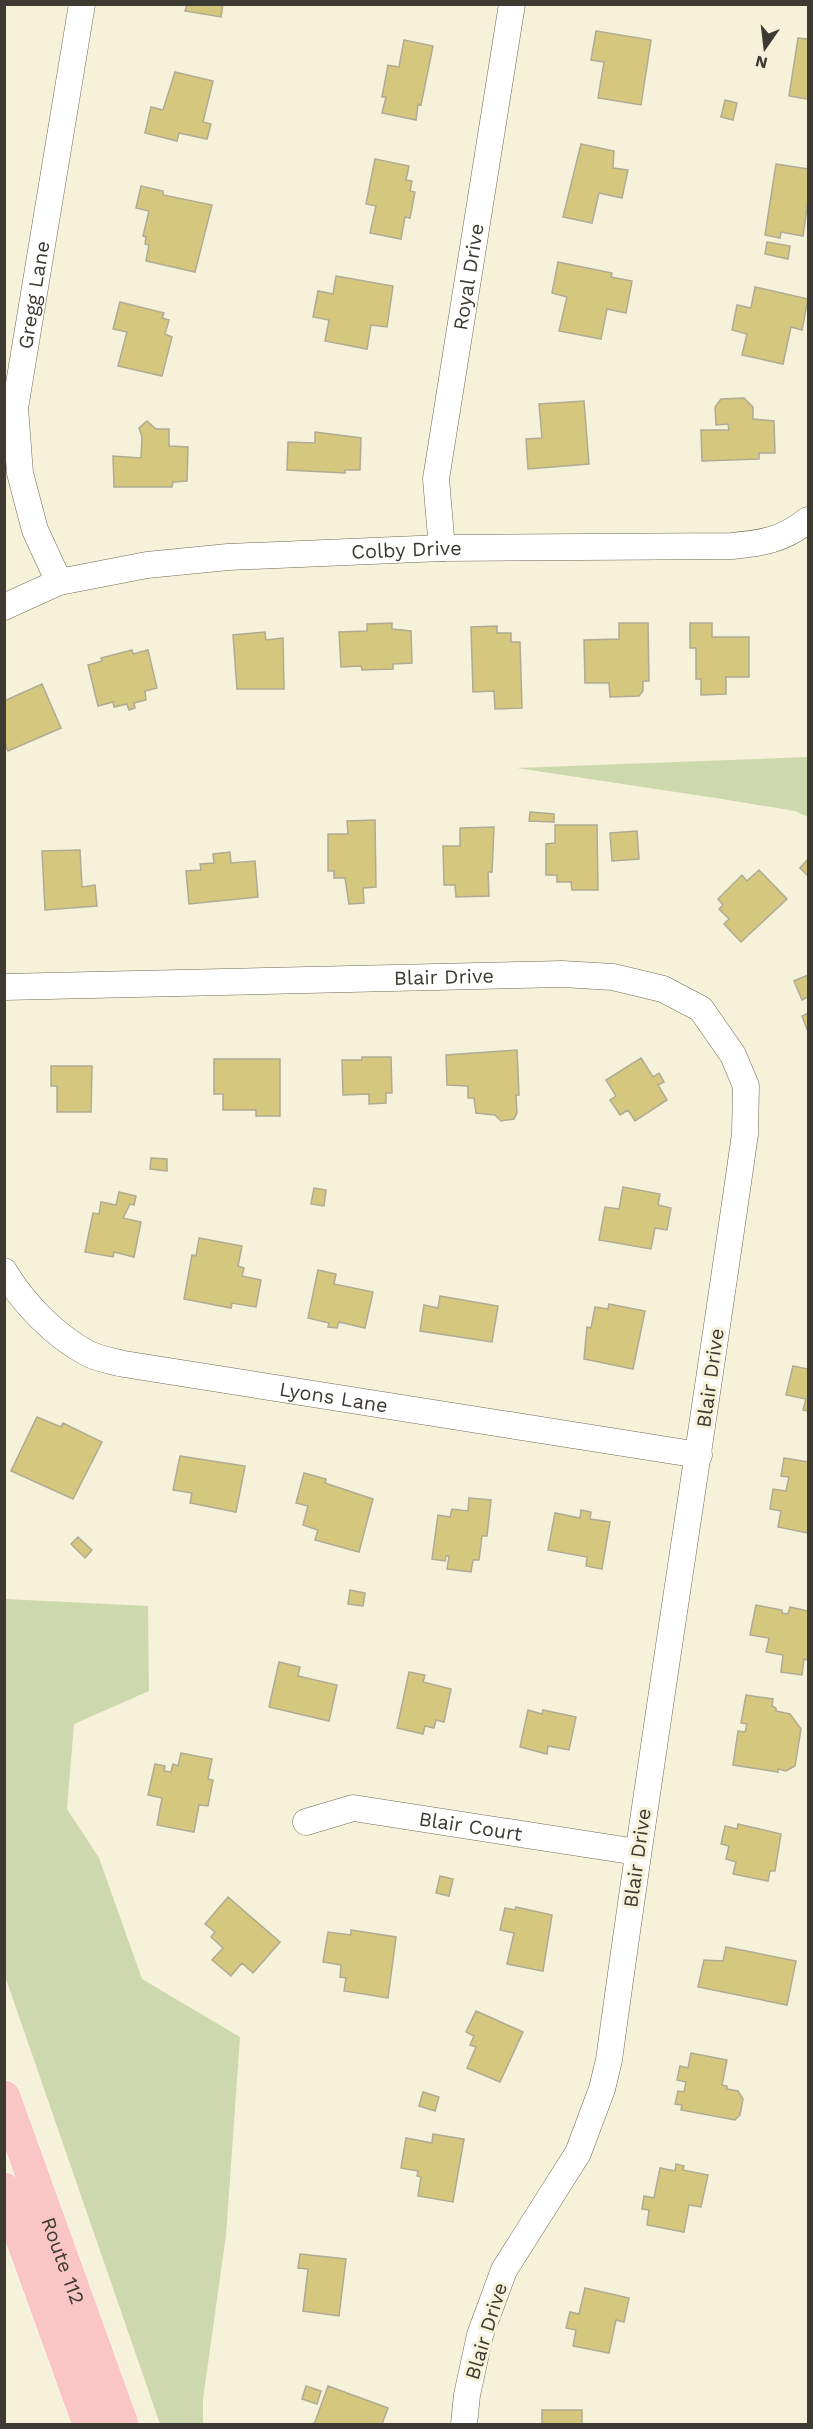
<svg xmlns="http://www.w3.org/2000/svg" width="813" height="2429" font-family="'Work Sans',sans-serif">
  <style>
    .green { fill: #cdd8ae }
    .building { fill: #d6c77f; stroke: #afab94; stroke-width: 1.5 }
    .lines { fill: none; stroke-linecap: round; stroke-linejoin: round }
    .minor-casing { stroke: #6f6a55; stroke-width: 27 }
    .primary-casing { stroke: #fff; stroke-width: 34 }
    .minor { stroke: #fff; stroke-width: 26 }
    .primary { stroke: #fac5c5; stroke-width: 33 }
    .labels { text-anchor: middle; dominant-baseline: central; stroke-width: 6; stroke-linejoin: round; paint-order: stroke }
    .street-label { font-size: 20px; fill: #3c3a31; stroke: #f6f1d9 }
  </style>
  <rect width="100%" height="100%" fill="#f6f1d9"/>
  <!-- green -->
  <path class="green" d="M808,757v60l-13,-6 -73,-12 -205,-31z
    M5,1599l143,7 1,85 -75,33 -7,85 32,49 43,121 98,58 -14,198 -23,164v25h-43l-155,-448z"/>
  <!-- building -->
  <path class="building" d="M187,4h36l-2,13 -36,-6z
    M596,31l55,9 -10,65 -43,-7 6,-36 -13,-2z
    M798,38l10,1v60l-19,-3z
    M404,40l29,6 -12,59 -3,-1 -2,16 -34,-7 4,-16h-4l6,-32 11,2z
    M175,72l38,9 -10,41 8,2 -4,15 -28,-6 -2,8 -32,-8 6,-26 12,3z
    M725,100l12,3 -4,17 -12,-3z
    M581,144l33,7 -1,17 15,2 -6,28 -23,-5 -7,30 -29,-6z
    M375,159l34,7 -3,14 6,1 -2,10 5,1 -5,26 -5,-1 -4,22 -31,-6 6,-27 -10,-2z
    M776,164l32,5v31l-5,36 -22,-4 -1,6 -15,-3z
    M141,186l22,5v4l49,10 -17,67 -49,-11 3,-16 -4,-1 1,-7 -3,-1 6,-25 -13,-3z
    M767,242l23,4 -2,13 -23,-5z
    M558,262l54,11 -1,4 21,4 -6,32 -19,-4 -6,30 -42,-8 8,-34 -15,-4z
    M336,276l57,10 -6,41 -16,-2 -4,24 -42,-8 4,-21 -16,-3 5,-26 15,3z
    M755,287l53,12 -6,31 -11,-3 -8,37 -41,-9 5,-21 -15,-4 5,-25 14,3z
    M120,302l44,11 -2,5 7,2 -4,14 7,3 -10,39 -44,-10 9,-34 -14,-3z
    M744,398l9,9v12l21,2 1,32h-16v6l-57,2 -1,-31h28l-1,-6 -12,1 -1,-18 6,-8z
    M584,401l5,63 -61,5 -2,-30 16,-1 -3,-34z
    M147,421l9,8h13v17l19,1 -1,34 -14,1 -1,5h-58l-1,-31 28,2 1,-21 -3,-9z
    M315,432l46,6 -1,32h-15v3l-58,-3 1,-28 27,1z
    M392,623v6l19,2 1,32 -19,1v5l-31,1 -1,-4 -20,1 -2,-35 28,-1v-7z
    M619,623h29l1,58h-6v10l-4,5 -29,1 -1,-14h-24l-1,-43 35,-1z
    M690,623h22v14h37v40h-23v17l-25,1v-16h-5v-31h-6z
    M497,626v7h14v9h9l2,66 -27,1 -1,-18 -21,1 -2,-65z
    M265,632l1,8 17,-2 1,51h-47l-4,-54z
    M132,650l1,4 15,-4 9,38 -12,3 1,9 -12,3 1,5 -6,2 -2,-6 -13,3 -1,-5 -15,4 -10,-41 14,-4 -1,-3z
    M42,684l19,44 -53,23 -4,-9v-41z
    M530,812l24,2v8l-25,-1z
    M375,820l1,67 -13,1 1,15 -15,1 -4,-26h-11v-7h-6v-37h20l-1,-13z
    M555,825h42l1,65h-26l-1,-8h-14v-7h-11v-31l9,-1z
    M494,827l-2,45h-4l1,24 -33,1 -1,-12h-11l-1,-39h17v-18z
    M637,831l2,28 -27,2 -2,-28z
    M80,850l2,37 13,-2 2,21 -52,4 -3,-59z
    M230,852l1,11 24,-2 3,36 -69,7 -3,-33 15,-1 -1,-6 14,-1 -1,-9z
    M808,859v17l-8,-8z
    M759,870l28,29 -46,43 -17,-18 5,-5 -10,-10 4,-4 -5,-6 24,-24 5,6z
    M808,975v22l-6,3 -8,-19z
    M808,1013v19l-6,-16z
    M517,1050l2,45h-3l1,18 -3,6 -13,2 -6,-6 -19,-2 -2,-15h-6v-12l-21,-1 -1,-30z
    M362,1057h29l1,36h-6v10l-17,1v-10l-26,1 -1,-35h20z
    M641,1058l12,19 6,-4 5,9 -6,3 9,15 -32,21 -7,-11 -8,5 -10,-15 6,-4 -10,-16z
    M214,1059h66v57h-24v-6h-33v-16h-9z
    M51,1066h41l-1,46h-34v-26h-6z
    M151,1158l16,1v12l-17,-2z
    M623,1187l37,7 -2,11 13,3 -4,22 -12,-2 -4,21 -52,-9 6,-33 14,2z
    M314,1188l12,2 -2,16 -13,-2z
    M119,1192l17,4 -2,9 -4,-1 -7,14 18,4 -7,35 -20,-5 -1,5 -28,-5 8,-39 6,1 2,-12 15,3z
    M199,1238l43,8 -4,20 6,2 -2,8 19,4 -5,27 -24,-4 -1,5 -47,-9 8,-44 4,1z
    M318,1270l18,4 -2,10 39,8 -8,36 -26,-6 -2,6 -9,-1 1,-4 -21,-5z
    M440,1296l58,10 -6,36 -72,-11 4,-26 14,3z
    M609,1304l36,7 -12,58 -49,-10 3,-32 4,1 4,-21 13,2z
    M793,1366l15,3v42l-5,-1 3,-11 -20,-4z
    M37,1417l24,10 2,-4 39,19 -29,57 -62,-28z
    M180,1456l65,10 -9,46 -46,-9 2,-10 -19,-3z
    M784,1458l24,4v71l-30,-6 3,-16 -11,-2 3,-20 13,2 3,-14 -8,-1z
    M304,1473l22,6 -1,4 48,16 -14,53 -44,-12 3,-10 -15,-5 5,-19 -12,-3z
    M469,1498l22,2 -4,36h-5l-3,24h-6l-2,12 -24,-3 2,-13h-3l-1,5 -13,-2 6,-44 12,2 2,-8 16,2z
    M581,1510l10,2 -1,7 20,3 -8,47 -16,-3 1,-9 -39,-7 7,-37 25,5z
    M78,1537l14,13 -7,8 -14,-14z
    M350,1590l15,3 -2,13 -15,-2z
    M756,1605l26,5v3l6,1 2,-7 18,4v49l-4,-1 -2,16 -21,-3 2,-17 -17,-3 3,-14 -19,-3z
    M279,1662l21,5 -2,9 39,9 -8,36 -60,-14z
    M409,1672l16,3 -2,7 28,7 -7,33 -8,-2 -2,8 -9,-2 -2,8 -26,-6z
    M746,1695l27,4 -1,7 4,2v3l14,3 11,15 -6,37 -9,5 -8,-2v3l-45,-7 5,-34 7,1 2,-8 -6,-1z
    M528,1710l14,4 1,-4 33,7 -7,33 -21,-4 -1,8 -27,-7z
    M181,1753l31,6 -4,20 5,1 -5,26 -9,-1 -5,27 -37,-7 5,-27 -14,-3 7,-31 10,2 -1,5 7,1 2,-8 5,2z
    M738,1824l43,10 -6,37h-5l-2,10 -35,-7 3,-12 -10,-3 3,-13 -8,-2 4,-18 12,3z
    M440,1876l13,3 -4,17 -13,-3z
    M228,1897l52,45 -27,31 -11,-10 -11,13 -19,-16 11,-12 -12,-11 4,-5 -10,-8z
    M516,1907l36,8 -9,56 -36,-7 7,-31 -14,-3 5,-22 10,2z
    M351,1930l45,7 -8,61 -44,-7 2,-13 -6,-1 1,-12 -18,-3 5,-30 23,3z
    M726,1947l70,14 -9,44 -89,-18 6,-27 19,1z
    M476,2011l47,21 -23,50 -33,-14 9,-21 -6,-2 4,-9 -8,-4z
    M691,2053l36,7 -5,25 5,1v3l11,2 5,8 -3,16 -5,5 -54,-10 1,-5 -7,-1 3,-13 6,1 2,-10 -9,-2 3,-14 8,2z
    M423,2092l16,5 -4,14 -16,-5z
    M433,2134l31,5 -11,63 -35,-6 3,-19 -4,-1 1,-5 -17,-3 5,-30 26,5z
    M676,2164l8,2 -1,4 25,5 -7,32 -12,-2 -5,27 -37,-7 2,-15 -7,-1 2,-13 10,2 6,-30 15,3z
    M300,2254l46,5 -7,57 -36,-5 5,-42 -10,-1z
    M585,2288l44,10 -5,24 -8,-2 -7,33 -36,-7 3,-16 -10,-2 4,-16 9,2z
    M306,2386l15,5 -4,13 -15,-5z
    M328,2386l60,22 -6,16h-70l3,-2z
    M542,2410h40v14h-40z"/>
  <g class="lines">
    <!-- minor casing -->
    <g class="minor-casing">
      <g id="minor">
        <path id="s1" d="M442,548l-6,-69 76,-475"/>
        <path id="s2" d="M59,582l-24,-52 -15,-57 -5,-65 67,-404"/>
        <path id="s3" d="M4,607l55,-25 88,-17 81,-8 214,-9 290,-2c31,-3 51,-6 76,-26"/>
        <path id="s4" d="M4,987l558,-13 51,3 50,12 38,20 32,46 13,31 -1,48c-44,309 -94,617 -136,926l-7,29 -24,64 -74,117 -24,65 -13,60 -3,29"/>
        <path id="s5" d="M4,1271c19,32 50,64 83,82 11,6 25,8 37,11l575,91"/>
        <path id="s6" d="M306,1822l47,-14 284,44"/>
      </g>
    </g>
    <!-- primary casing -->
    <g class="primary-casing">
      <g id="primary">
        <path id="s7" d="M4,2097l118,327"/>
        <path d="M4,2189l85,235"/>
      </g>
    </g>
    <!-- minor -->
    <use href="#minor" class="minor"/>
    <!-- primary -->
    <use href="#primary" class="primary"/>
  </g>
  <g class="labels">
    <!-- street labels -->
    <g class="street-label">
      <text stroke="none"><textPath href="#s1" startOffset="274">Royal Drive</textPath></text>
      <text stroke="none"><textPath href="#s2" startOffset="296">Gregg Lane</textPath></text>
      <text stroke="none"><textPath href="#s3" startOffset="410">Colby Drive</textPath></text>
      <text stroke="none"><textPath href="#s4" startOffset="440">Blair Drive</textPath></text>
      <text transform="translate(710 1378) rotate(-82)">Blair Drive</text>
      <text stroke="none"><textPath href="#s5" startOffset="369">Lyons Lane</textPath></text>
      <text stroke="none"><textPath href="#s6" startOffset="168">Blair Court</textPath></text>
      <text transform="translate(637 1858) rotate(-82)">Blair Drive</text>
      <text stroke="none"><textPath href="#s7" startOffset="174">Route 112</textPath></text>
      <text transform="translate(486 2331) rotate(-73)">Blair Drive</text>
    </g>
  </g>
  <!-- border -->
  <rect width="813" height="2429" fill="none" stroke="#3c3a31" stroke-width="12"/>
  <!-- north arrow -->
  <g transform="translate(765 48) rotate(194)" stroke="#f6f1d9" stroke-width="4.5" paint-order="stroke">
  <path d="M0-4.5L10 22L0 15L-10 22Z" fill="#3c3a31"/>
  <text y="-9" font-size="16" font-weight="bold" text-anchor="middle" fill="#3c3a31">N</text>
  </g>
</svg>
